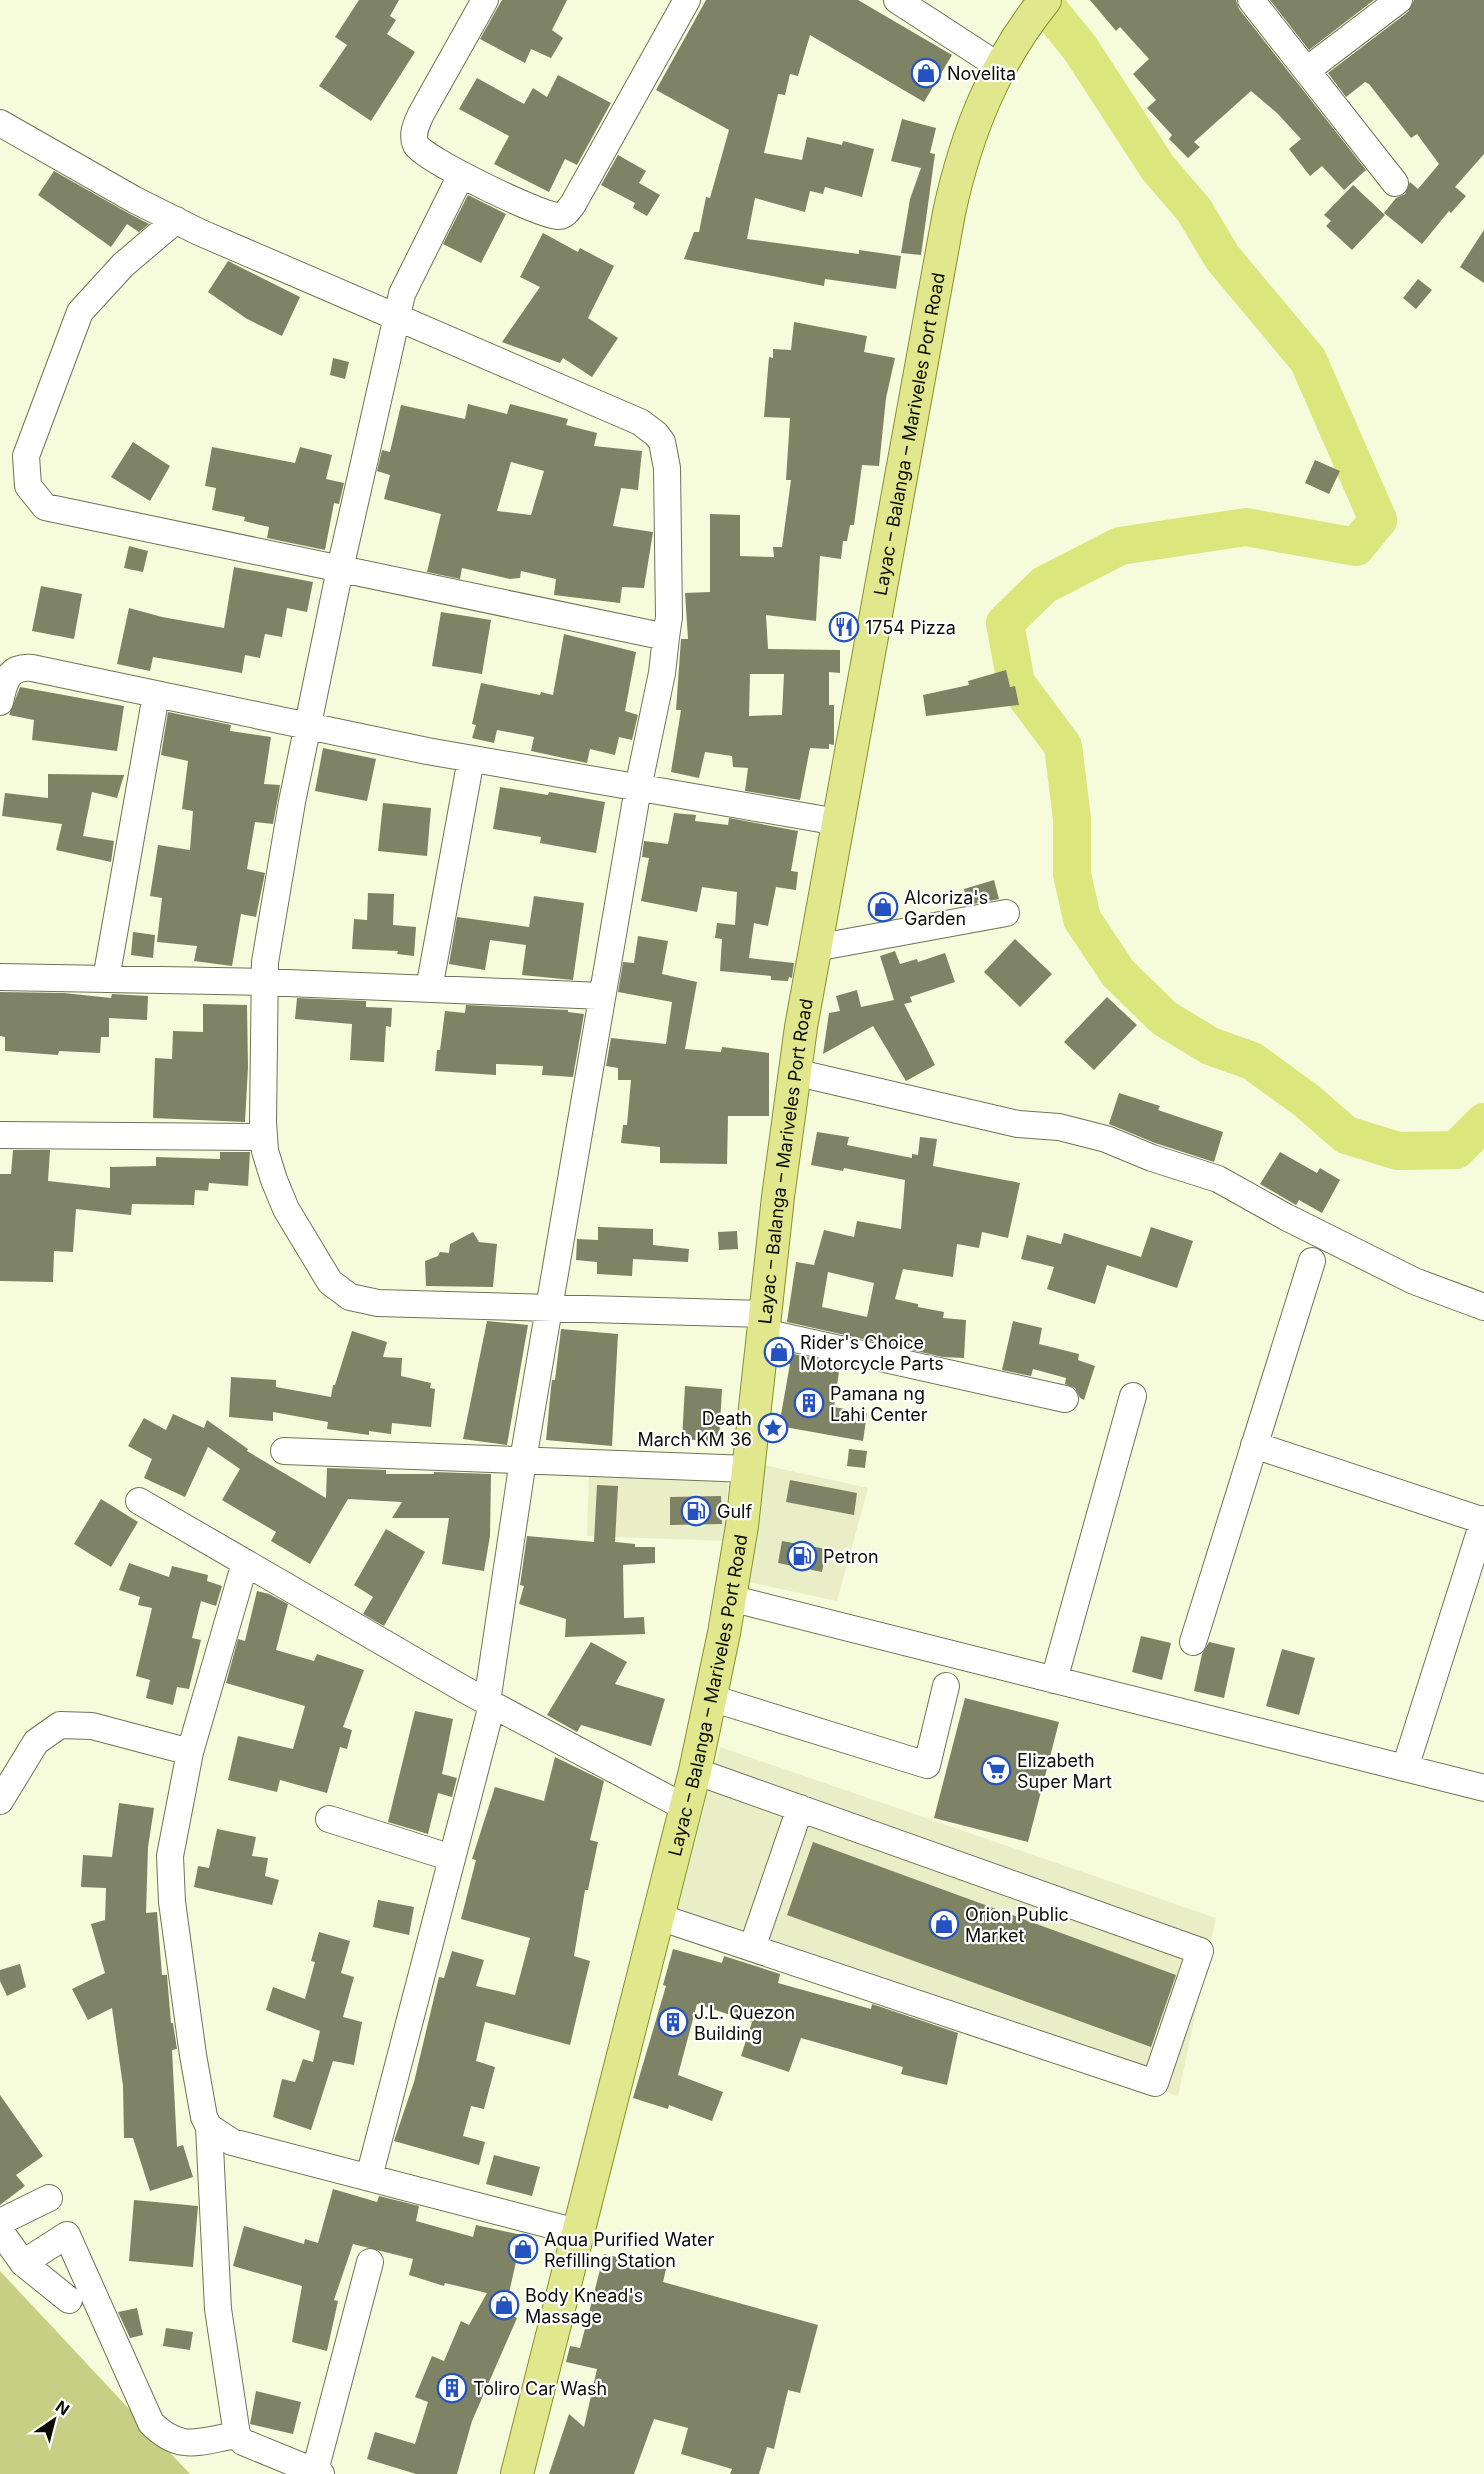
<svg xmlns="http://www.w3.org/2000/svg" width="1484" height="2474" font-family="Inter,sans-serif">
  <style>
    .built { fill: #e9eec7 }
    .green { fill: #c7cf84 }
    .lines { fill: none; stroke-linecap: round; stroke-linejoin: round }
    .river { stroke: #dbe67d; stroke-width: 38 }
    .building { fill: #7f8366; fill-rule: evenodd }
    .minor-casing { stroke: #6f7356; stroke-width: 28 }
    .major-casing { stroke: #88902b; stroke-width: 34 }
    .minor { stroke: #fff; stroke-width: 26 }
    .major { stroke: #e0e78c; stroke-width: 32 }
    .labels { text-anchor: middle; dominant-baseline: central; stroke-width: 4.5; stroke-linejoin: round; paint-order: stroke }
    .poi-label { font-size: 18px; fill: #0b0c03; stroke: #fff; text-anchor: start }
    .street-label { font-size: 18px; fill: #0b0c03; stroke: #fff }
  </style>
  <rect width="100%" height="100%" fill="#f6fbdb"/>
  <!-- built -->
  <path class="built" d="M764,1465l104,23 -31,113 -94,-20z
    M589,1473l139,5 -2,63 -139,-5z
    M720,1747l496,171 -38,178 -506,-166z"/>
  <!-- green -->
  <path class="green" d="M0,2271l190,203h-190z"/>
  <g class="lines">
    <!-- river -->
    <path class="river" d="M1041,0l39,48 78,120 36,42 28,47 86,103 70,160 -22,27 -110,-20 -126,19 -76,39 -39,38 11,60 47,63 9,73v55l10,45 36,54 46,45 46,28 42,15 55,40 39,34 52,16 58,-1 28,-28"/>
  </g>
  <!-- building -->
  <path class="building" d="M359,0h40l-9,16 6,4 -9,14 28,18 -44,69 -52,-35 28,-41 -12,-8z
    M502,0h65l-15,30 11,8 -12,20 -20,-9 -6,14 -45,-24z
    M706,0h152l94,55 -28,47 -114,-67 -12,41 -8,-2 -5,21 -7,-1 -14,59 38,7 5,-23 35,8 1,-4 31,8 -12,48 -37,-10 -2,7 -13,-3 -5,21 -50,-14 -8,41 112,15v-4l42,6 -5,33 -71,-10 -1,7 -140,-27 10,-27h5l7,-35 4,1 19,-68 -73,-40z
    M1090,0h146l3,9 127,161 -22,20 -22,-24 -12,10 -21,-27 12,-10 -24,-26 -26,-22 -57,51 6,5 -12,11 -19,-19 3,-4 -25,-27 9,-8 -23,-26 16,-15 -29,-32 -4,4z
    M1270,0h104l-65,50z
    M1414,0h70v154l-29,33 11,9 -15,17 -2,-2 -27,33 -38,-31 12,-15 9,-4 5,-12 8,7 21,-25 -22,-30 -6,4 -42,-54 -4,-2 -19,15 -18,-24 80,-61z
    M558,75l53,28 -34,62 -12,-6 -16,33 -55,-28 15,-28 -50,-27 18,-31 47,26 9,-16 14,9z
    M902,119l34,9 -6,25 5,1 -14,101 -20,-2 9,-54 11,-31 -30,-7z
    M618,155l28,16 -7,12 21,12 -13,21 -14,-8 2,-5 -34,-18z
    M54,171l74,42 21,11 -10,8 -12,-8 -16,23 -73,-52z
    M1353,185l32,30 -33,35 -26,-24 5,-5 -7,-6z
    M468,195l38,19 -25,49 -38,-19z
    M1484,230v53l-24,-16z
    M543,233l35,19 2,-4 34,18 -26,52 30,20 -26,39 -29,-19 -3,5 -58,-21 38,-55 -20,-10z
    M228,261l72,36 -18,39 -35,-17 -39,-27z
    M1418,279l14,11 -16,19 -13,-11z
    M794,322l73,14 -3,16 31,6 -9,40 -7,68 -17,-1 -8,60h-4l-3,16h-4l-2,18 -21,-3 -4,65 -50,-6 2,34 72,1v23l-11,-1v33h5v40l-5,-1v5l-19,-1 -10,52 -55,-9 3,-23 -15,-1 -1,-11 -27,-4 -6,26 -28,-6 10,-62h-5l5,-71h7l-3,-46 25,-1v-78l30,1v41l34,1 -1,-10h9l9,-67h-5l4,-62 -26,-1 5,-60 4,1v-9l18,1zM750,674h34l-2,41 -33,1z
    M333,358l16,4 -4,17 -15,-4z
    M468,404l39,10 3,-10 58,15 -2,6 31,8 -3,13 48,5 -4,39 -17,-2 -8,38 40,6 -9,56 -22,-1 -2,16 -66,-8 2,-16 -35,-8 -1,7 -10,1 -48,-11 -2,11 -33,-7 14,-58 -57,-15 6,-24 -13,-4 5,-21 8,2 11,-47 64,14zM511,462l33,9 -13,44 -34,-4z
    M133,442l37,24 -20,35 -39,-24z
    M212,447l83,16 5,-16 32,8 -6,24 18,4 -5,21 -5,-1 -9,47 -58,-12 2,-11 -25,-6 1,-4 -33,-7 4,-22 -11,-2z
    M1315,460l25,11 -11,23 -24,-11z
    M129,546l19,5 -5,21 -19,-4z
    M234,567l79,15 -6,30 -20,-4 -5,29 -17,-3 -5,24 -15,-3 -3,18 -89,-16 -3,14 -33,-7 12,-56 33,9 62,11z
    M41,586l41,8 -8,45 -42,-8z
    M441,612l50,8 -9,54 -50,-8z
    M564,634l72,18 -11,59 13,4 -6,25 -13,-3 -4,18 -25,-6 -3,14 -56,-12 3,-14 -37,-7 -3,13 -22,-5 4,-13 -4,-1 9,-41 59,12 1,-3 12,3z
    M1006,670l4,17 5,-1 4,19 -93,11 -3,-21 46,-10 -1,-4z
    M20,687l104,19 -7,45 -85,-11 2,-20 -25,-5z
    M168,712l63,13 -1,6 41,6 -7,47 16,1 -1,7 -6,32 -18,-2 -8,47 18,4 -9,44 -15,-3 -9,52 -38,-5 3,-15 -40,-4 5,-44 -12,-2 8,-51 32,5 3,-39 -11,-2 6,-48 -27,-6z
    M323,748l53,11 -9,42 -52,-10z
    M48,774l76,1 -7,23 -25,-6 -9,44 31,5 -3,21 -55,-12 6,-26 -60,-8 3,-23 43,5z
    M500,787l48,8 1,-3 56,10 -9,51 -56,-10 1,-6 -48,-8z
    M383,803l48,5 -4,48 -49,-5z
    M674,813l22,2 -1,6 33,4 1,-7 69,13 -7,40 7,1 -2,18 -20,-3 -8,39 -14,-3 -5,35 45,5 -2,15 -3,-1 -1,4 -17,-1v-4l-51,-5 2,-32 -7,-1 2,-15 18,2 2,-33 -35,-5 -5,25 -56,-11 8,-43 -7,-1 2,-16 24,3z
    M994,880l5,19 -31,6 -4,-16z
    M368,893l26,1 -1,31 23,2 -2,29 -17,-2 1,-3 -46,-2 2,-30 13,1z
    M534,896l50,7 -11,77 -51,-5 4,-30 -36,-5 -5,30 -36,-6 8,-47 72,10z
    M133,932l22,3 -2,23 -22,-3z
    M638,936l30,5 -6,33 35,8 -12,67 36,3 1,-5 47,6v63h-41l-1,48 -67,-1v-16l-39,-4 2,-18h4l4,-45h-13v-12l-12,-2 5,-28 55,6 6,-42 -54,-10 5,-30 11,1z
    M1015,939l37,35 -32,33 -36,-35z
    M895,951l5,13 17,-5 1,3 27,-9 10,29 -45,15 2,5 -8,2 31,61 -29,16 -33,-55 -50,28 6,-41 11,-2 -4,-15 21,-6 4,17 33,-7 -14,-44z
    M0,992l64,1 47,5 1,-4 36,2 -1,24 -38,-2v19h-8l-1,16 -41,-2 -1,4 -53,-4v-14l-5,-1z
    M1107,997l30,28 -43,45 -30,-28z
    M297,998l69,3v6l26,1 -1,19 -5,-1 -2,36 -34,-2 2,-36 -57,-5z
    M203,1004l44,1 1,62 -3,55 -92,-4 2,-60 17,1 1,-28 30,1z
    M466,1005l102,5v2l16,2 -11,63 -31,-2 1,-9 -47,-2v11l-61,-4 2,-21h3l5,-39 20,2z
    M1119,1093l41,13 -2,4 65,22 -9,30 -59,-19 -46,-19z
    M817,1132l32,5 -2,8 65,13v-4l6,1 2,-18 17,2 -4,27 87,17 -12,55 -26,-6 -3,16 -22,-4 -4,33 -50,-8 -8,30 23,5v3l26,5 -1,6 23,2 -2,38 -21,-1 -156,-35 9,-60 18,3 10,-35 30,7 3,-16 44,8 4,-49 -61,-12 -1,3 -32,-6zM828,1272l46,11 -7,34 -45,-10z
    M13,1150h37l-2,31 62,7v-21l46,-1v-9l64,2v-7h30l-2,34 -39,-3 -1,8 -13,-1 -1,15 -62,-1 -1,11 -55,-6 -3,43 -19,-1 -1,31 -53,-1v-107h11z
    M1280,1152l37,21 3,-5 20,12 -18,33 -23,-13 -3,5 -36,-21z
    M598,1227l55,2v16l36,4 -1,13 -55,-3 -1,17 -35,-2v-12l-21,-2 1,-21 21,1z
    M1151,1227l42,14 -16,47 -70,-23 -12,39 -48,-15 7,-22 -33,-8 6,-24 34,9 3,-11 77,24z
    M737,1231l1,18 -19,1 -1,-18z
    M473,1232l6,10 18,2 -4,43 -67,-1 -1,-25 13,-5 2,-4 9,1 1,-9z
    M487,1321l41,4 -21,120 -44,-6z
    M1013,1321l29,7 -3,16 40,10 -1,6 17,6 -11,34 -4,-2 -5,-10 -10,-4 1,-6 -33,-9 -2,7 -29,-6z
    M561,1329l57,5 -6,112 -66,-6 5,-52 1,-8h3z
    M352,1331l35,11 -4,15 19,1 -1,18 30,7 -1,5 5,1 -4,38 -39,-4 -1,11 -22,-3v4l-42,-6 1,-7 -55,-10v9l-44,-4 2,-40 45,3v7l55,10 2,-12h2z
    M784,1352l56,12 -6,43 33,6 -4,28 -84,-15 11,-62 -8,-2z
    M685,1386l37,3 -3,53 -37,-3z
    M173,1414l31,14 3,-8 41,29 -1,2 79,47 1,-30 59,2v4h48v-2l57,2 -1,62 -6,35 -42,-7 7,-46h-57l10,-16 -54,-3 -38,65 -39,-23 5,-9 -54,-32 18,-31 -32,-22 -23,50 -41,-19 8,-19 -24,-13 16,-28 22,12z
    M849,1449l18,2 -2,17 -18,-2z
    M790,1480l67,13 -3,22 -68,-13z
    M597,1485l21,1 -3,56 20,2v3h20v16l-32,2 1,53 20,-1 1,17 -80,3 1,-18 -47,-15 5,-18 -4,-1 7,-49 67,6z
    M721,1496l1,28 -52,1v-28z
    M101,1499l37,23 -27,45 -37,-23z
    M386,1529l39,23 -41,74 -21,-12 10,-17 -19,-12z
    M782,1541l44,8 -4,23 -44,-9z
    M129,1563l40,14 3,-11 36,9 -1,6 15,5 -6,20 -15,-5 -9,37 9,2 -12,49 -12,-2 -4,18 -27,-7 4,-18 -14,-4 16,-68 -14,-3 2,-8 -21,-7z
    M257,1591l12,3 19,10 -12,46 38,11 3,-7 47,16 -21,57 9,3 -5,19 -7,-2 -13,46 -47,-13 -3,12 -49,-12 10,-44 55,13 12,-43 -79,-23 12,-44 7,2z
    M1141,1636l30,7 -9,37 -30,-8z
    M591,1642l36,20 -12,22 50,15 -14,47 -70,-21 -4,7 -30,-17z
    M1209,1642l26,6 -11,50 -30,-7 8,-37z
    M1282,1649l33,9 -16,57 -33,-9z
    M965,1698l94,24 -31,120 -94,-24z
    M415,1711l38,8 -11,55 15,4 -5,19 -14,-4 -10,41 -40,-12z
    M555,1757l49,24 -14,59 8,2 -10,48h-3l-11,66 16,5 -20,84 -85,-23 -9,39 19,6 -11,42 -13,-3 -8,30 22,6 -6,23 -85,-24 20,-59 25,-105 5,1 8,-27 32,9 -8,26 39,9 15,-57 -69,-19 15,-59 -4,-1 23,-72 49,14z
    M119,1803l35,5 -6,39 -2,66 11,-1 5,63h5l4,48h2l4,26 -5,1 5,97 6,-2 10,32 -43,14 -17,-53h-9l-1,-52 -11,-78 -24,12 -16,-31 33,-16 -14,-49 14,-4 1,-32 -25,-1 2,-32 29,2z
    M217,1829l39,8 -4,19 16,2 -3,18 14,4 -7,25 -78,-18 4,-21 11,2z
    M813,1842l363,133 -25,72 -364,-132z
    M378,1900l36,7 -5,28 -36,-8z
    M319,1932l31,9 -9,32 13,4 -11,40 19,5 -8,43 -21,-4 -22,69 -38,-13 9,-38 13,3 8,-23 10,3 7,-31 -54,-21 7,-23 32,12 10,-37 -4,-1z
    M673,1949l49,14 2,-7 56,18 -2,9 93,26 1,-5 86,29 -11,52 -46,-11 2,-7 -102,-29 -12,34 -48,-16 11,-34 -55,-18 -19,71 45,17 -11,29 -43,-16 -1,4 -35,-11 33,-112 -3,-1z
    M20,1964l6,23 -19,9 -7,-15v-11z
    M0,2095l43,61 -27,19 9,11 -25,19z
    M494,2155l46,12 -8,29 -46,-12z
    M333,2189l44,13 2,-6 40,10 -3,15 57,16 3,-12 46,10 -17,76 12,7 -45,103 -15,53h-41l-49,-15 8,-27 40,12 13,-42 -13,-5 17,-41 12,5 17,-40 8,4 18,-32 -42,-10 -1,3 -35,-11 4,-16 -60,-15 -19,56 4,1 -11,50 -35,-9 10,-56 -69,-20 11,-40 60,18 1,-5 13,4z
    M134,2200l64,6 -5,61 -64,-6z
    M604,2254l62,15 -3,13 155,43 -18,68 -12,-3 -14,59 -7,-2 -8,27h-29l2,-5 -51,-15 7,-26 -34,-9 -20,55h-85l20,-60 15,13 13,-58 -31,-7 4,-16 10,2z
    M137,2308l6,27 -13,3 -12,-26z
    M166,2328l27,4 -3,18 -27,-4z
    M256,2391l45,11 -8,32 -43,-10z"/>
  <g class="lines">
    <!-- minor casing -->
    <g class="minor-casing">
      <path id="minor" d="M485,0l-64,114c-4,9 -10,20 -5,31 7,14 129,73 143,71 7,-1 10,-7 14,-12l114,-204
        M897,0l103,67
        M1251,0l144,183
        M1307,70l92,-70
        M0,123l135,77 64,32 441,190 16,12 6,8 5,26 2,149 -3,20 -4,36 -24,115 -115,672 -36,242
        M461,175l-59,119 -62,275 -48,233 -27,160 -2,160 2,29 9,29 12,29 44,73 20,15 28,6 387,11
        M176,220l-53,45 -43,47 -54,144 2,30 17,21 621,130
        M0,702c4,-20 8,-36 32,-34l395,83 411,71
        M815,948l191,-35
        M0,977l264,5 338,14
        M106,979l50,-284
        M429,989l42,-230
        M794,1072l224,52 41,3 47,12 46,19 66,21 68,38 128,64 70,26
        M0,1135l264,2
        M763,1332l302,67
        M1254,1445l230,76
        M284,1451l465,18
        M139,1501l328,190 219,117
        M245,1563l-55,189 -20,104 2,46 21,153 11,62 5,10 9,182 19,126 6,7 78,32
        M730,1598l754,190
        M1193,1642l119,-381
        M1054,1680l79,-284
        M711,1698l216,67 19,-79
        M1405,1768l79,-249
        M0,1801l36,-59 24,-17 32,1 98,26
        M329,1819l123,39
        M659,1917l496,166 45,-132 -505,-180
        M752,1948l48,-140
        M209,2127l23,15 345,90
        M369,2177l123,-472
        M0,2222l49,-24
        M0,2231l23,32 44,-28 84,188c30,30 48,18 86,12
        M23,2263l46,37
        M315,2471l55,-209"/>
    </g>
    <!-- major casing -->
    <g class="major-casing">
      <g id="major">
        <path id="s1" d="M517,2474l178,-703 29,-138 18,-107 36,-329 23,-170 148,-814c17,-79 45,-150 96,-213"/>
      </g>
    </g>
    <!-- minor -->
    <use href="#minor" class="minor"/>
    <!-- major -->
    <use href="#major" class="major"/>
  </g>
  <!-- icons -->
  <defs>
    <g id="shop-ring" transform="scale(1.5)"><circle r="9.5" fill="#fff" stroke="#2452c0" stroke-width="1.5"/><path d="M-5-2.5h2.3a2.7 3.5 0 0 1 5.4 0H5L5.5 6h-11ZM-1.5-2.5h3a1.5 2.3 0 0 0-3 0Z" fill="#2452c0"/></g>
    <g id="restaurant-ring" transform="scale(1.5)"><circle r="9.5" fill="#fff" stroke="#2452c0" stroke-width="1.5"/><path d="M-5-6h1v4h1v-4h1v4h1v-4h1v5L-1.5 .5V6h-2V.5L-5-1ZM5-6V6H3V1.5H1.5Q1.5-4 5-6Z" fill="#2452c0"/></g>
    <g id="building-ring" transform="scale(1.5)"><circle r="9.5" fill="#fff" stroke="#2452c0" stroke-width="1.5"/><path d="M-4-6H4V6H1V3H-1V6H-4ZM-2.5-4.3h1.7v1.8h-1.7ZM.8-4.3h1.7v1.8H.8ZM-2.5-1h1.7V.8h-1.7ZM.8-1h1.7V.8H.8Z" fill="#2452c0"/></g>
    <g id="sight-ring" transform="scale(1.5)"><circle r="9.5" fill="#fff" stroke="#2452c0" stroke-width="1.5"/><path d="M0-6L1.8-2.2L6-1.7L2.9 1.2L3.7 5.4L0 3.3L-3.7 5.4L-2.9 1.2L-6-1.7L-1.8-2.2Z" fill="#2452c0"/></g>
    <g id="fuel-ring" transform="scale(1.5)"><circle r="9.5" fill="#fff" stroke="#2452c0" stroke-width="1.5"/><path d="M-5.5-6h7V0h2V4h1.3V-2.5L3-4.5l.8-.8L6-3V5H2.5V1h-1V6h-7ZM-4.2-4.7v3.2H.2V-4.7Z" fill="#2452c0"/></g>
    <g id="supermarket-ring" transform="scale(1.5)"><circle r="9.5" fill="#fff" stroke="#2452c0" stroke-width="1.5"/><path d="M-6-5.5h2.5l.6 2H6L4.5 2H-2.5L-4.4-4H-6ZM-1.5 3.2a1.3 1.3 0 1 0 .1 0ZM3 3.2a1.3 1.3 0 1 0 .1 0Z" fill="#2452c0"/></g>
  </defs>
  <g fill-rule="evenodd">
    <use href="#shop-ring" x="926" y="73"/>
    <use href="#restaurant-ring" x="844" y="627"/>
    <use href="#shop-ring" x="883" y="907"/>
    <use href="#shop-ring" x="779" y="1352"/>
    <use href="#building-ring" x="809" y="1403"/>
    <use href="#sight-ring" x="773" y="1428"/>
    <use href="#fuel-ring" x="696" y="1511"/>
    <use href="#fuel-ring" x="802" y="1556"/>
    <use href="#supermarket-ring" x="996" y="1770"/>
    <use href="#shop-ring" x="944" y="1924"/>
    <use href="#building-ring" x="673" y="2022"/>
    <use href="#shop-ring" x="523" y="2249"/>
    <use href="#shop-ring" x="504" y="2305"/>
    <use href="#building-ring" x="452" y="2388"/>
  </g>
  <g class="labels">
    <!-- poi labels -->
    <g class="poi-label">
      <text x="947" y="73">Novelita</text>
      <text x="865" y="627">1754 Pizza</text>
      <text x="904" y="897">Alcoriza's<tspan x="904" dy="21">Garden</tspan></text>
      <text x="800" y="1342">Rider's Choice<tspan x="800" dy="21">Motorcycle Parts</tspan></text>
      <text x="830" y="1393">Pamana ng<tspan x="830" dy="21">Lahi Center</tspan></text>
      <text x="752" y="1418" text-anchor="end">Death<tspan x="752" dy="21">March KM 36</tspan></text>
      <text x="717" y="1511">Gulf</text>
      <text x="823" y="1556">Petron</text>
      <text x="1017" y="1760">Elizabeth<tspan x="1017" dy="21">Super Mart</tspan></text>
      <text x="965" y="1914">Orion Public<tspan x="965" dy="21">Market</tspan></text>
      <text x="694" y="2012">J.L. Quezon<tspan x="694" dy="21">Building</tspan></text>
      <text x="544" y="2239">Aqua Purified Water<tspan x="544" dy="21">Refilling Station</tspan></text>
      <text x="525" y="2295">Body Knead's<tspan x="525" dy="21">Massage</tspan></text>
      <text x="473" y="2388">Toliro Car Wash</text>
    </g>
    <!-- street labels -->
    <g class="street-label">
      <text stroke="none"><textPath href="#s1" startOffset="2080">Layac – Balanga – Mariveles Port Road</textPath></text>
      <text stroke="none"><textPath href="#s1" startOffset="1342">Layac – Balanga – Mariveles Port Road</textPath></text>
      <text stroke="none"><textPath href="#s1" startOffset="802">Layac – Balanga – Mariveles Port Road</textPath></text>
    </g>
  </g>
  <!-- north arrow -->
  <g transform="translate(54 2420) rotate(35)" stroke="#ffffff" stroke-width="4.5" paint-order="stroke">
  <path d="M0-4.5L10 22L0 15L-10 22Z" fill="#0b0c03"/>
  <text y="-9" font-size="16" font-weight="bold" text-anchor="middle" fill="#0b0c03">N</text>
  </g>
</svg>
